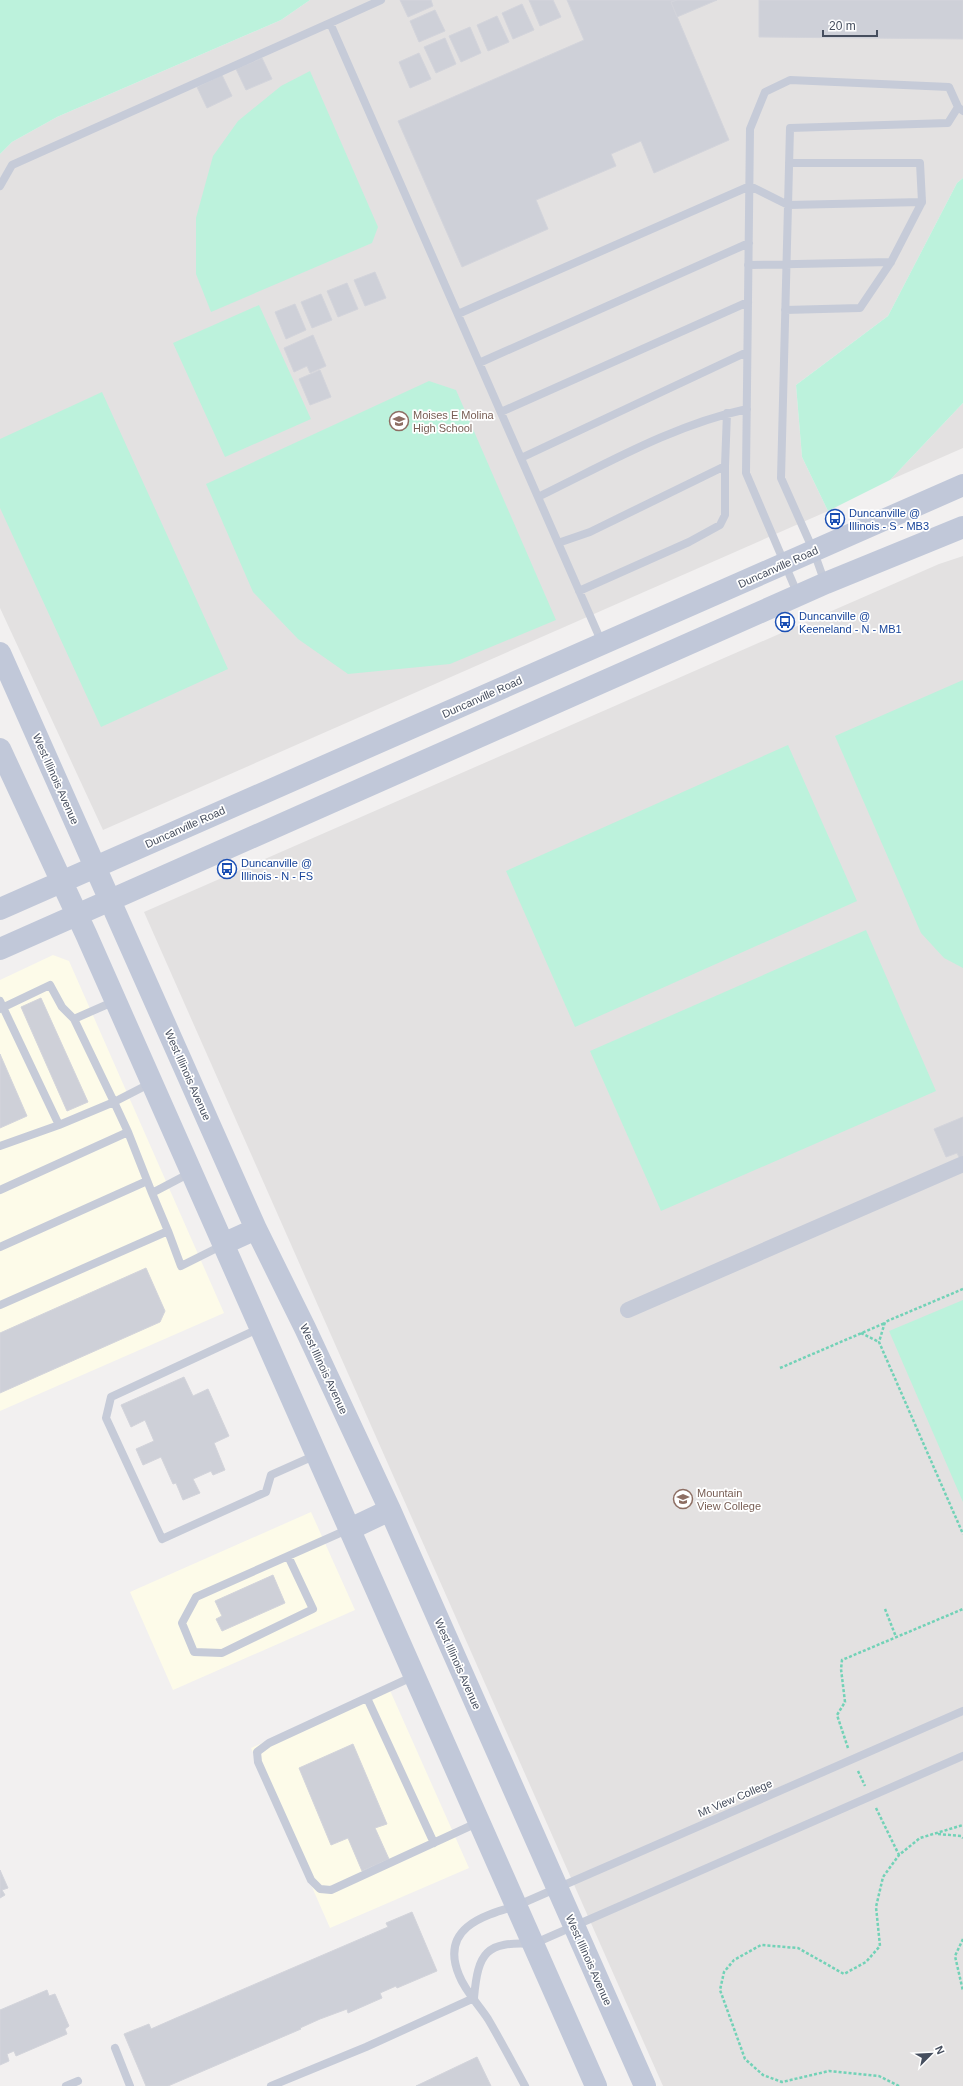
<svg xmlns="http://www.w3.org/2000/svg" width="963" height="2086" font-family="Arial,sans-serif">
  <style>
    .commercial { fill: #fdfbe9 }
    .education { fill: #e3e1e1 }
    .green { fill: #bcf2dc }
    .building { fill: #ced0d8; stroke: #d3d4db }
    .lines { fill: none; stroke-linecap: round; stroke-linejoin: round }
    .path { stroke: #72d2b7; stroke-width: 2.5; stroke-dasharray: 3 2; stroke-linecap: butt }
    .lane { stroke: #c6cbd8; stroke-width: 8 }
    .street { stroke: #c6cbd8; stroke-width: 16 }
    .secondary { stroke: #c1c8d9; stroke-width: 22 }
    .labels { text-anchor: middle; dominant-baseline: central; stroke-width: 3.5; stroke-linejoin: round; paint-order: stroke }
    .education-label { font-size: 11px; fill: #785e54; stroke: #fff; text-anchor: start }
    .transit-label { font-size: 11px; fill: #164399; stroke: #fff; text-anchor: start }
    .street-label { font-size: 11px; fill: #464e5e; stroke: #fff }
  </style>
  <rect width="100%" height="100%" fill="#f2f0f0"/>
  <!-- commercial -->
  <path class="commercial" d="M53,955l16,6 155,352 -224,98v-431z
    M311,1512l44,98 -182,80 -43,-98z
    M388,1686l81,182 -139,60 -79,-180z"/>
  <!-- education -->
  <path class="education" d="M310,0h653v178l-6,5 -69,133 -92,69 6,72 26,54 -725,319 -103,-222v-454l12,-12 45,-25 224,-97z
    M963,403v45l-73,32z
    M963,556v1530h-300l-519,-1174 795,-348z"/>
  <!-- green -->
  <path class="green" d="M0,0h310l-29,20 -224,97 -45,25 -12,12z
    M310,71l68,156 -6,16 -161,69 -15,-38v-56l17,-62 25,-35 43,-35z
    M963,178v225l-73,77 -62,31 -26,-54 -6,-72 92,-69 69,-133z
    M259,305l52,114 -86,38 -52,-114z
    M429,381l27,9 100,230 -106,44 -102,10 -50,-35 -45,-47 -47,-108z
    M102,392l126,277 -127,58 -101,-219v-69z
    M963,680v288l-19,-10 -23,-25 -86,-197z
    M788,745l69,156 -282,126 -69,-156z
    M866,930l70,161 -275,120 -71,-160z
    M963,1300v202l-74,-171z"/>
  <!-- building -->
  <path class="building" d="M400,0h31l2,6 -25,11z
    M529,0h24l8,17 -21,9z
    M567,0h110l-6,2 58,138 -75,33 -13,-32 -30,13 5,12 -80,34 12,29 -86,38 -64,-146 186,-81z
    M677,0h40l-40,17 -6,-15z
    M759,0h204v39l-204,-2z
    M522,4l12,26 -21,9 -11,-26z
    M435,10l10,21 -26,11 -9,-21z
    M497,16l12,26 -21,9 -11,-26z
    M470,27l11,26 -20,9 -12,-26z
    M445,38l11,26 -20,9 -12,-26z
    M419,53l12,26 -21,9 -11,-26z
    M262,58l10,21 -26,11 -10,-21z
    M222,75l10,21 -25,12 -10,-21z
    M375,272l11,26 -21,8 -11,-26z
    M347,283l11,26 -20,8 -11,-26z
    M321,294l11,26 -20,8 -11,-26z
    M295,304l11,26 -20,9 -11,-27z
    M313,335l13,31 -16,7 -3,-7 -13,6 -10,-24z
    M320,370l11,27 -21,8 -11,-26z
    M41,998l47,104 -21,9 -46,-104z
    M0,1054l27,62 -27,12z
    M963,1117v41l-3,1 -3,-6 -11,4 -12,-28z
    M146,1268l19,43 -5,11 -160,71v-60z
    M184,1377l9,19 15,-7 21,47 -15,7 11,27 -12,5 -2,-4 -18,8 7,14 -17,7 -7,-17 -3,1 -12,-27 -18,8 -7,-16 18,-8 -9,-21 -14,7 -10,-22z
    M273,1575l12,28 -63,28 -6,-12 6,-3 -7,-15z
    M353,1744l34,80 -12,4 14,31 -27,12 -14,-33 -17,7 -32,-77z
    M0,1870l8,18 -6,2 3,5 -5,3z
    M412,1912l25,59 -40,17 -1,-2 -16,7 2,5 -34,15 -1,-4 -27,10 -20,9 1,1 -133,57h-22l-22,-52 25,-10 2,5 25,-11 212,-91 -2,-4z
    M47,1990l2,6 6,-2 14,32 -4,3 2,5 -51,22 -2,-5 -7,3 2,7 -9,4v-55z
    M477,2057l14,29h-75z"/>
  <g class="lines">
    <!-- path -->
    <path class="path" d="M963,1289l-78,33 -6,20 84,192
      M861,1333l18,9
      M780,1368l105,-45
      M885,1609l11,28
      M848,1748l-11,-33 8,-13 -4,-33 1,-9 121,-51
      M858,1771l7,15
      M876,1808l23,47 21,-17 43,-13
      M938,1834l23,2 2,2
      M963,1939l-8,17 8,35
      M899,2086l-20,-10 -50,-5 -47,11 -19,-7 -18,-16 -25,-69 4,-18 10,-12 27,-15 37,3 46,26 22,-12 14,-16 -4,-39 7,-30 16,-22"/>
    <!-- lane -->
    <path class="lane" d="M330,23l51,-23
      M789,163h131l2,39
      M0,186l12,-21 318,-142 272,620
      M748,265l143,-3
      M458,314l292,-128 38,19 134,-3 -31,60 -31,46 -75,2
      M479,363l270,-120
      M501,412l247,-110
      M521,458l226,-106
      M538,497c68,-33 135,-72 209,-88
      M558,543l32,-11 135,-66 2,-53
      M825,583l-11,-31 -33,-74 9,-350 158,-5 10,-16
      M579,591l110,-49 31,-17 5,-10v-49
      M798,595l-52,-122 4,-344 15,-37 25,-12 159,7 9,20 5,4
      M0,1001l59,124 55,-23 14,30
      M0,1009l50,-24 12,22 12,12 41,-18
      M74,1019l40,83 37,-19
      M0,1146l59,-21
      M0,1190l128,-58 24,61 38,-20
      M152,1193l16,38
      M0,1247l147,-66
      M0,1305l168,-74 13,35 42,-21
      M260,1328l-149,69 -5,21 56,121 104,-47 5,-17 45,-20
      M288,1556l25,53 -91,44 -28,-1 -12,-29 14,-26 153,-68
      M414,1676l-145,67 -12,9 1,10 53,118 9,9 11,1 148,-68
      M367,1698l67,145
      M474,1998c4,-46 12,-57 59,-54l430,-188
      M115,2048l15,38
      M66,2086l12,-5
      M271,2086l95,-39 108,-49
      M525,2086c-12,-22 -24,-45 -37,-67 -9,-14 -23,-28 -29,-44 -19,-46 22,-59 57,-69l447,-195"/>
    <!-- street -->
    <path class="street" d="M628,1310l335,-146"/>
    <!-- secondary -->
    <path class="secondary" d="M0,653l256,576 49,99 85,182 255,576
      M0,749l86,185 510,1152
      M0,909l963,-424
      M0,949l826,-366 137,-56
      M223,1244l33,-15
      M350,1529l40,-19"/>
  </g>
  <!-- icons -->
  <defs>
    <g id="school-ring" transform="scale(1)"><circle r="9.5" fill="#fff" stroke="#8d6e63" stroke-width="1.5"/><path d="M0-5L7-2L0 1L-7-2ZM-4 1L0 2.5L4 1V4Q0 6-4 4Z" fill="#8d6e63"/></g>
    <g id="bus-ring" transform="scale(1)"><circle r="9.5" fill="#fff" stroke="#1a4fb4" stroke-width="1.5"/><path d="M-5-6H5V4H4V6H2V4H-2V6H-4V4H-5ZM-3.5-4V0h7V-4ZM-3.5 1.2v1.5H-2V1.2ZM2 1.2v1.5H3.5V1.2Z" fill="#1a4fb4"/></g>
    <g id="university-ring" transform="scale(1)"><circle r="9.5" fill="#fff" stroke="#8d6e63" stroke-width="1.5"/><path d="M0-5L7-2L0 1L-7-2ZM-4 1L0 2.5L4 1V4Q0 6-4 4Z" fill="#8d6e63"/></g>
  </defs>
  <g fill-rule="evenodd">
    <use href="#school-ring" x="399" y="421"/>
    <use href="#bus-ring" x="835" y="519"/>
    <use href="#bus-ring" x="785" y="622"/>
    <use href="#bus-ring" x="227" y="869"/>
    <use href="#university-ring" x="683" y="1499"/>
  </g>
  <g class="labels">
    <!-- education labels -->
    <g class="education-label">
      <text x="413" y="415">Moises E Molina<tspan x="413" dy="13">High School</tspan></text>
      <text x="697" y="1493">Mountain<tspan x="697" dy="13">View College</tspan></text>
    </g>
    <!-- transit labels -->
    <g class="transit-label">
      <text x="849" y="513">Duncanville @<tspan x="849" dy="13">Illinois - S - MB3</tspan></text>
      <text x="799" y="616">Duncanville @<tspan x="799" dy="13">Keeneland - N - MB1</tspan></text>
      <text x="241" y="863">Duncanville @<tspan x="241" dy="13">Illinois - N - FS</tspan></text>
    </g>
    <!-- street labels -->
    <g class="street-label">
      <text transform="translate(778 567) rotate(-24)">Duncanville Road</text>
      <text transform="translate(482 697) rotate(-24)">Duncanville Road</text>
      <text transform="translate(56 779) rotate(66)">West Illinois Avenue</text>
      <text transform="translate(185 827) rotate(-24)">Duncanville Road</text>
      <text transform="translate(188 1075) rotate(66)">West Illinois Avenue</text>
      <text transform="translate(324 1369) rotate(65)">West Illinois Avenue</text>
      <text transform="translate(458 1664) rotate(66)">West Illinois Avenue</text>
      <text transform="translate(735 1798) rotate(-23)">Mt View College</text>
      <text transform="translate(589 1960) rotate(66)">West Illinois Avenue</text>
    </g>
  </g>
  <!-- north arrow -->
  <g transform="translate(931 2054) rotate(66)" stroke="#ffffff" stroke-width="3" paint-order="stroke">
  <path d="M0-3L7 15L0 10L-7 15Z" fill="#464e5e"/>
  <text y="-6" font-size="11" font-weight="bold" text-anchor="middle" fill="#464e5e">N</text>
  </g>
  <!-- scale -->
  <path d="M823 30v6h54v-6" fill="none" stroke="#464e5e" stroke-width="2"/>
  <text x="829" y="30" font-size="12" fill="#464e5e" stroke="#ffffff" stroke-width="3" paint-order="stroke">20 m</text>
</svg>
